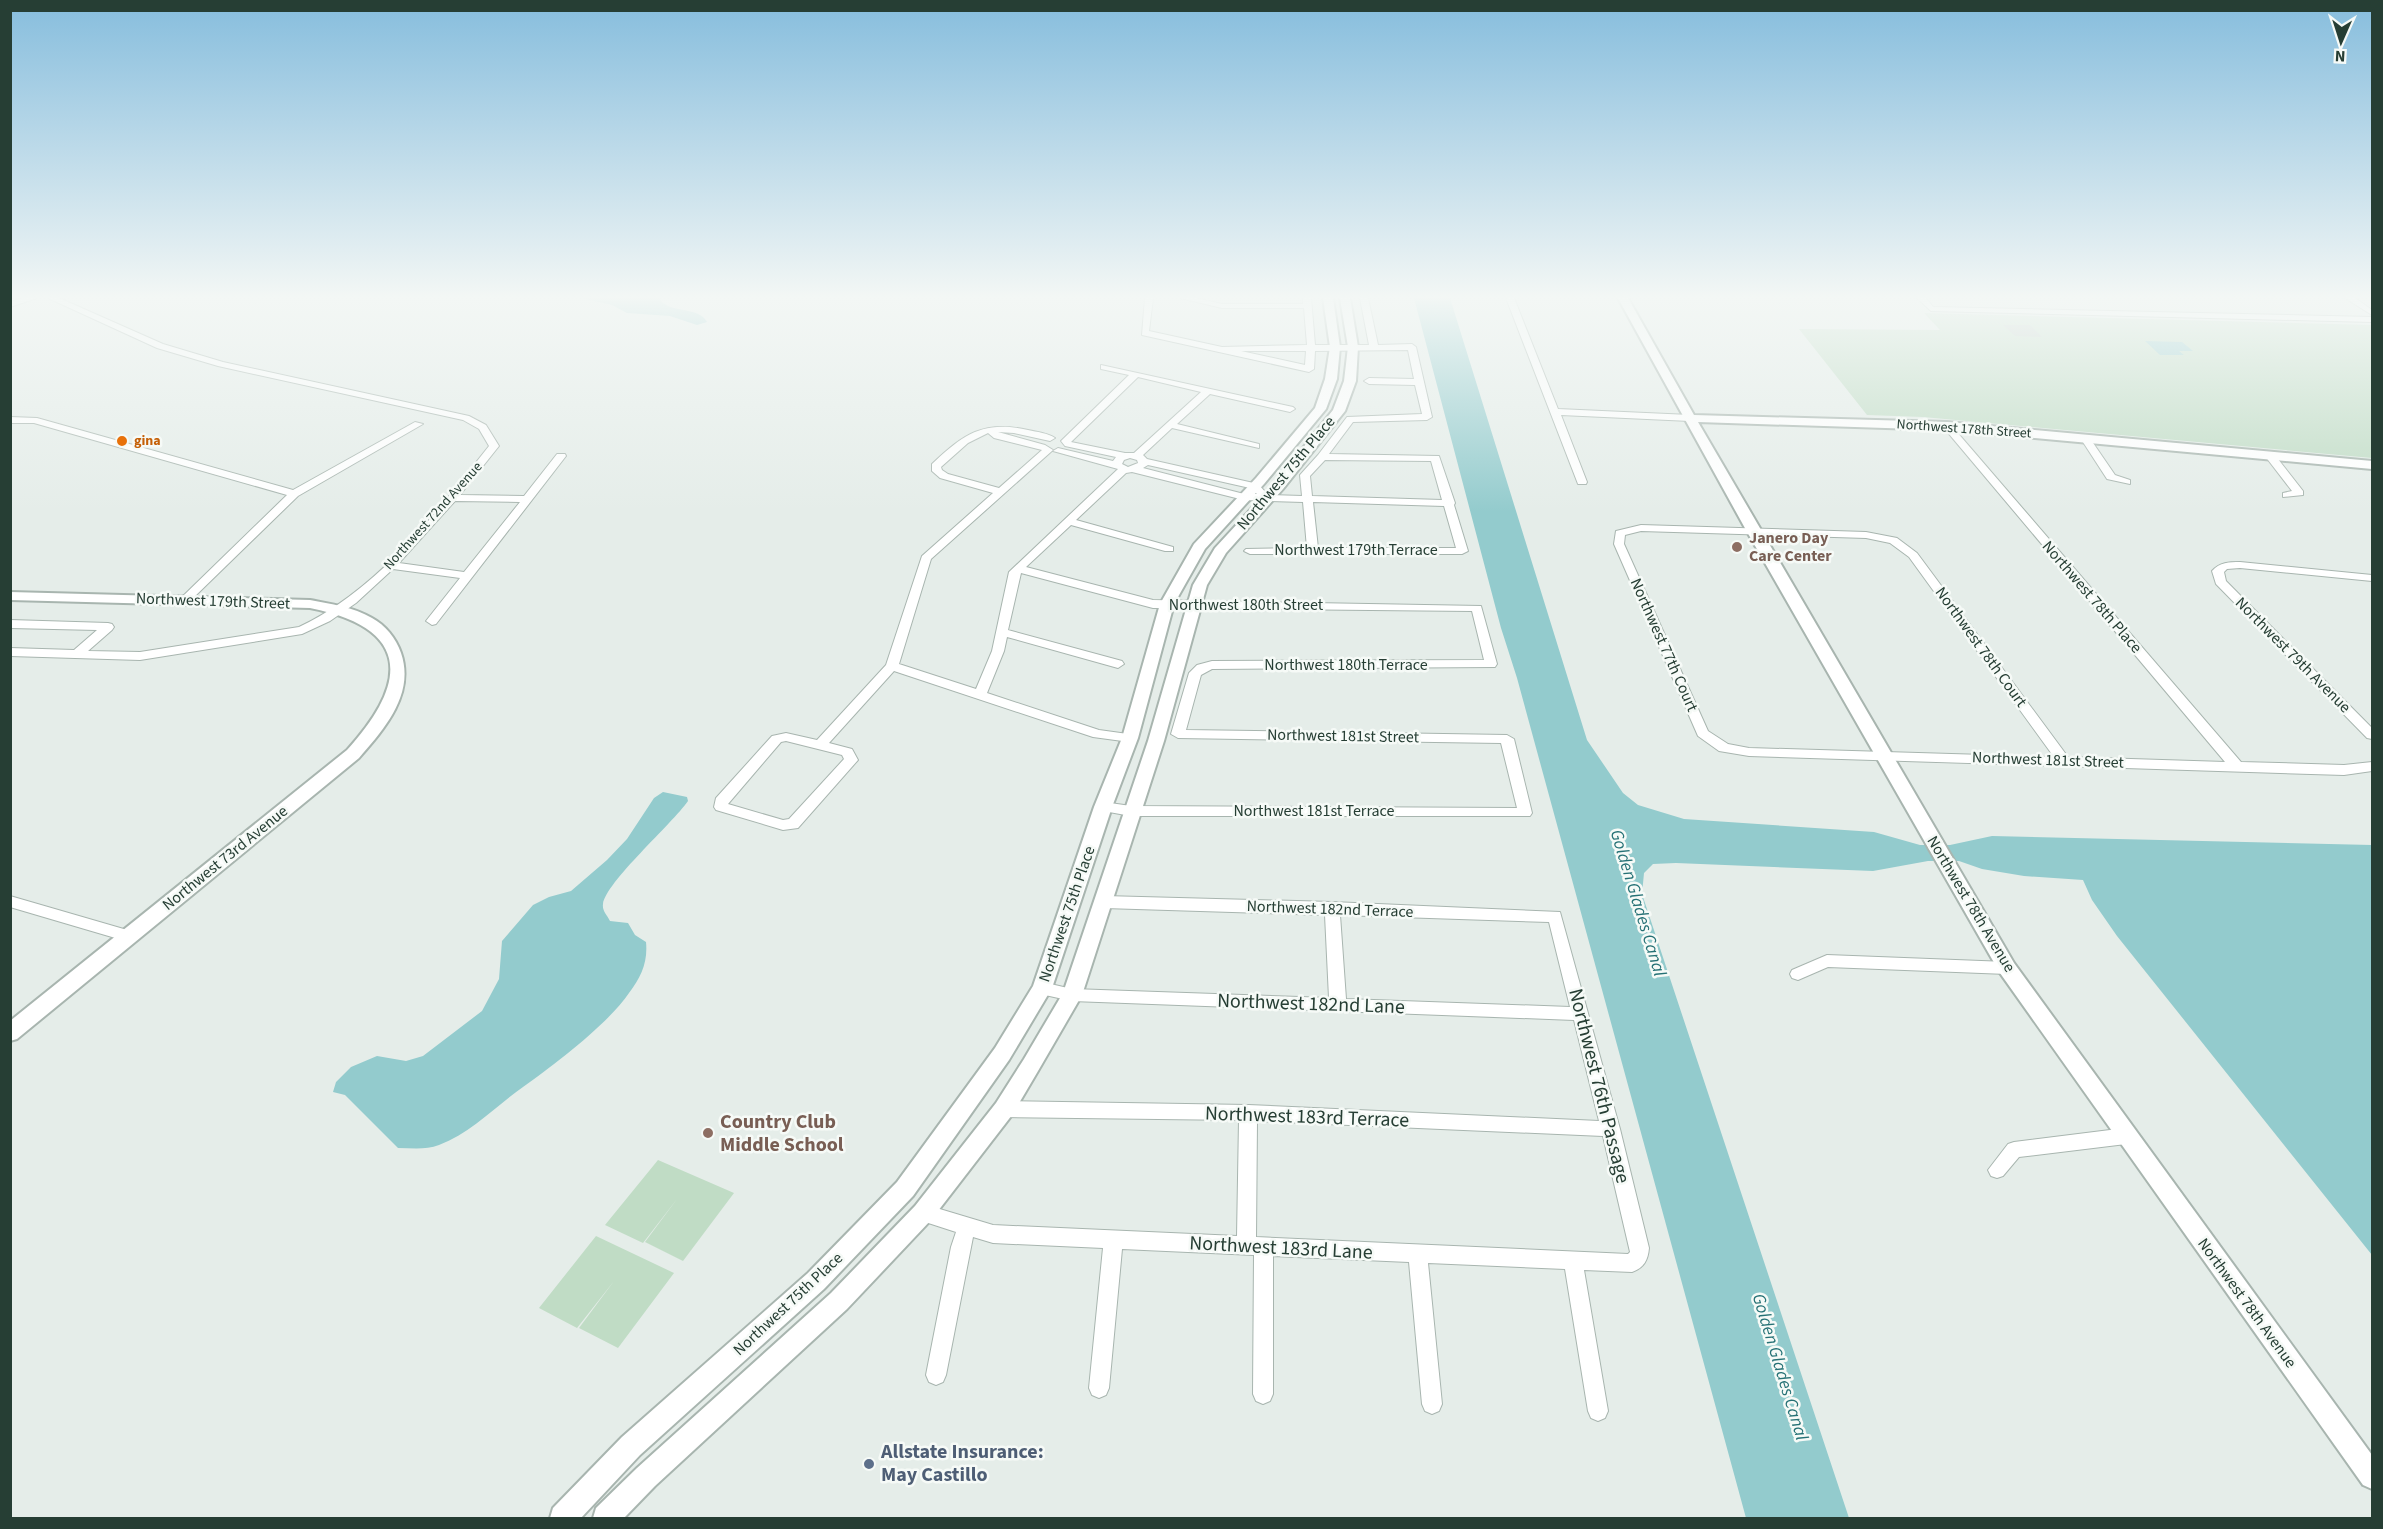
<svg xmlns="http://www.w3.org/2000/svg" width="2383" height="1529" font-family="'Source Sans 3',sans-serif">
  <style>
    .green { fill: #c0dcc5 }
    .water { fill: #93cbcd }
    .building { fill: #becbc4 }
    .lines { fill: none; stroke-linecap: round; stroke-linejoin: round }
    .minor-casing { stroke: #a8b5af; stroke-width: 2 }
    .tertiary-casing { stroke: #a8b5af; stroke-width: 4 }
    .minor { fill: #fff; fill-rule: evenodd }
    .tertiary { fill: #fff; fill-rule: evenodd }
    .food-dot { fill: #e8710a; stroke: #f6faf7; stroke-width: 2 }
    .education-dot { fill: #8d6e63; stroke: #f6faf7; stroke-width: 2 }
    .service-dot { fill: #5c6f8a; stroke: #f6faf7; stroke-width: 2 }
    .labels { text-anchor: middle; dominant-baseline: central; stroke-width: 5; stroke-linejoin: round; paint-order: stroke }
    .far-street-label { font-size: 14px; fill: #263e34; stroke: #f6faf7 }
    .far-food-label { font-size: 14px; font-weight: bold; fill: #c56008; stroke: #f6faf7; text-anchor: start }
    .street-label { font-size: 16px; fill: #263e34; stroke: #f6faf7 }
    .education-label { font-size: 16px; font-weight: bold; fill: #785e54; stroke: #f6faf7; text-anchor: start }
    .water-label { font-size: 18px; font-style: italic; fill: #257175; stroke: #f6faf7 }
    .near-street-label { font-size: 20px; fill: #263e34; stroke: #f6faf7 }
    .near-education-label { font-size: 20px; font-weight: bold; fill: #785e54; stroke: #f6faf7; text-anchor: start }
    .near-service-label { font-size: 20px; font-weight: bold; fill: #4e5e75; stroke: #f6faf7; text-anchor: start }
  </style>
  <rect width="100%" height="100%" fill="#e5ede9"/>
  <!-- green -->
  <path class="green" d="M1924,313l448,12v133l-449,-41 -56,-2 -68,-86 141,1z
    M658,1160l76,33 -51,68 -38,-19 32,-43 -34,44 -38,-18z
    M596,1236l78,37 -56,75 -39,-20 35,-47 -37,47 -38,-20z"/>
  <!-- water -->
  <path class="water" d="M581,298h78c10,17 39,7 48,24l-10,3 -27,-9 -43,-3 -15,-8z
    M1414,298h36l137,442 36,53 15,12 46,14 190,13 46,13h30l42,-9 380,9v410l-255,-319 -25,-36 -9,-20 -59,-4 -42,-7 -23,-8h-31l-55,10 -197,-8 -23,1 -9,9 -2,21 207,624h-103l-229,-840 -16,-50z
    M2145,341l37,1 11,9h-14l5,4h-24z
    M663,792l24,5 1,4c-16,23 -82,81 -85,103 -1,7 4,11 7,17l18,2 7,12 11,7c2,20 -5,35 -17,51 -21,31 -75,72 -106,94 -27,19 -52,46 -84,58 -13,5 -27,3 -41,3l-53,-53 -12,-3 3,-10 15,-15 26,-11 29,5 17,-5 59,-45 17,-32 3,-38 31,-36 16,-8 22,-6 36,-31 20,-21 27,-41z"/>
  <!-- building -->
  <path class="building" d="M2003,325h27l12,12 -27,-1z"/>
  <g class="lines">
    <!-- minor casing -->
    <g class="minor-casing">
      <path id="minor" d="M24,298h13l-27,9v-5z
        M48,298h11l104,46 60,18 246,54 17,9 13,21 -39,49 64,1 33,-42h8l1,2 -130,168 -4,1 -6,-4 34,-43 -67,-9 -37,34 -26,18 -28,13 -162,26 -130,-4v-8l64,2 23,-20 -87,-2v-8l98,3 4,1 2,3 -2,3 -24,21 52,1 159,-25c79,-37 137,-114 190,-181l-10,-17 -16,-9 -245,-54 -61,-18zM455,501l65,1 -56,70 -65,-9z
        M1145,298h8l-4,33 73,16 85,-2 -3,-37h-82l-42,-10h16l26,6h81v-6h8l4,47h54l-9,-47h8l10,47 34,-1 4,3 16,70 -5,3 -74,2 -24,32 110,2 16,47 -1,2 14,46 -6,3h-212l-6,-3 2,-2 61,-1 -4,-46 -59,-2 -112,-28 -6,1 -50,47 97,27v4h-8l-94,-26 -45,42 127,33 328,6 16,58 -2,3 -283,2 -11,6 -15,55 321,5 7,4 18,74 -2,3h-399l-33,-6 -2,-3 7,-5 28,4 386,2 -16,-65 -323,-5 -7,-4 18,-61 8,-8 15,-4 272,-1 -12,-49 -319,-3 -132,-35 -13,57 114,31 2,3 -6,4 -111,-31 -3,14 -17,42 112,37 36,5 2,3 -2,3 -5,1 -37,-5 -199,-66 -65,72 23,6 6,11 -60,68 -15,2 -67,-20 -2,-3 2,-9 56,-62 14,-3 31,7 69,-75 36,-109 71,-63 -53,-15 -8,-7v-7c32,-30 51,-44 96,-34 9,2 20,3 27,8l-5,3 -36,-8 -16,-1 47,13 8,5 -122,109 -32,105 77,25 16,-38 17,-79 109,-103 -65,-18 5,-3 55,13 3,-4 -51,-11 -4,-5 68,-66 -28,-6v-4l192,42 2,2 -5,3 -80,-18 -33,30 82,20v4l-87,-20 -29,27 4,4 111,25 10,11 34,1 -2,-21 18,-20 29,-38 75,-3 -7,-29 -46,-1 -5,-3 5,-3 45,1 -6,-29 -93,1 -1,18 -5,3 -167,-37zM1241,351h65l-1,14zM1138,377l63,15 -67,61h-9l-54,-11zM988,433l6,5 48,12 -43,38 -51,-14 -6,-4 -1,-3 27,-24zM1130,458l7,2 1,3 -10,4 -6,-3 2,-4zM1325,460l106,1 11,39 -130,-4 -2,-20zM1148,465l102,23 7,6h-13l-101,-26zM1313,502l131,4 12,42h-138zM786,741l56,14 2,4 -55,60 -6,1 -55,-16 53,-62z
        M1506,298h8l44,111 132,6 5,3 -5,3 -129,-6 26,67 -1,2h-8z
        M1917,298h9l7,9 439,10v5l-441,-11z
        M2345,298h10l17,12v5z
        M10,417l27,1 256,72 122,-68 8,2 -125,72 -109,106 -4,1 -6,-3 2,-2 106,-103 -253,-72h-24z
        M1947,423l3,1 291,338 103,3 28,-3v9l-28,4 -595,-19 -30,-5 -21,-15 -84,-192 2,-13 25,-6 225,7 31,6 20,15 151,204 157,5 -281,-334 -2,-2zM1641,531l225,7 24,5 19,14 145,200 -305,-9 -21,-4 -20,-13 -84,-187 1,-9z
        M2086,436l3,1 26,38 15,5v4l-23,-5 -26,-40z
        M2270,453l4,1 29,37v4l-20,2v-4l9,-2 -27,-35z
        M2240,562l132,13v6l-132,-13 -13,1 -3,3 2,9 146,147v11l-5,-1 -151,-154 -4,-13c8,-9 17,-9 28,-9z
        M10,896l124,36 3,4 -3,4 -5,2 -119,-35z
        M1104,896l228,6 228,10 60,217 29,119c-1,12 -5,20 -17,24l-48,-2 24,141 -3,7 -7,3 -7,-3 -3,-7 -23,-142 -137,-6 14,141 -3,7 -7,3 -7,-3 -3,-7 -13,-142 -136,-6v138l-3,7 -7,3 -7,-3 -3,-7 1,-139 -132,-6 -13,139 -3,7 -7,3 -7,-3 -3,-7 14,-140 -110,-5 -20,-6 -27,138 -3,7 -7,3 -7,-3 -3,-7 25,-128 5,-15 -40,-13 -2,-6 2,-6 7,-3 70,21 244,11 2,-116 -235,-3 -6,-3 -3,-5 3,-5 6,-3 244,4 351,16 -25,-101 -502,-19 -36,-8 -2,-5 2,-5 6,-1 30,7 257,9 -4,-83 -221,-7 -5,-2 -3,-4 3,-4zM1340,915l209,7 21,85 -224,-8zM1257,1121l346,15 27,116 -2,2 -372,-17z
        M1827,955l180,7 6,2 2,4 -2,4 -6,2 -179,-7 -30,13 -6,-2 -2,-4 2,-4z
        M2126,1128l6,2 3,6 -3,6 -6,2 -107,13 -16,19 -6,2 -6,-2 -3,-6 20,-26 6,-2z"/>
    </g>
    <!-- tertiary casing -->
    <g class="tertiary-casing">
      <path id="tertiary" d="M1323,298h10l7,49 -3,32 -11,30 -62,75 -59,65 -31,55 -36,134 -26,69 -60,181 -43,72 -96,136 -89,93 -184,166 -59,63h-31l3,-10 69,-71 186,-164 89,-91 98,-134 38,-62 61,-179 28,-69 38,-134 34,-60 62,-66 59,-70 10,-29 5,-32z
        M1340,298h10l8,49 -2,34 -11,30 -62,78 -57,64 -19,32 -43,156 -82,254 -44,76 -26,44 -81,105 -84,89 -192,177 -31,32h-31l3,-10 41,-40 194,-175 84,-87 81,-103 28,-44 39,-66 85,-252 45,-156 22,-37 60,-65 58,-73 11,-29 4,-34z
        M1618,298h10l66,117 253,7 425,39v8l-425,-39 -249,-8 316,541 358,492v34l-9,-4 -363,-512 -254,-443z
        M10,592l300,8c21,4 43,7 62,18 13,7 24,20 29,35 14,41 -16,75 -42,105l-342,281 -7,2v-20l337,-271c62,-68 64,-122 -37,-142l-300,-8z"/>
    </g>
    <!-- minor -->
    <use href="#minor" class="minor"/>
    <!-- tertiary -->
    <use href="#tertiary" class="tertiary"/>
  </g>
  <!-- sky -->
  <linearGradient id="sky" x2="0" y2="1"><stop stop-color="#86bddd"/><stop offset="0.58" stop-color="#f3f7f5"/><stop offset="1" stop-color="#f3f7f5" stop-opacity="0"/></linearGradient>
  <rect width="2383" height="512" fill="url(#sky)"/>
  <!-- markers -->
  <circle class="food-dot" cx="122" cy="441" r="6"/>
  <g class="education-dot">
    <circle cx="1737" cy="547" r="6"/>
    <circle cx="708" cy="1133" r="6"/>
  </g>
  <circle class="service-dot" cx="869" cy="1464" r="6"/>
  <g class="labels">
    <!-- far-street labels -->
    <g class="far-street-label">
      <text transform="translate(1964 429) rotate(4)">Northwest 178th Street</text>
      <text transform="translate(433 516) rotate(-48)">Northwest 72nd Avenue</text>
    </g>
    <!-- far-food labels -->
    <g class="far-food-label">
      <text x="134" y="441">gina</text>
    </g>
    <!-- street labels -->
    <g class="street-label">
      <text transform="translate(1286 473) rotate(-50)">Northwest 75th Place</text>
      <text x="1356" y="550">Northwest 179th Terrace</text>
      <text transform="translate(2092 597) rotate(49)">Northwest 78th Place</text>
      <text transform="translate(213 601) rotate(2)">Northwest 179th Street</text>
      <text x="1246" y="605">Northwest 180th Street</text>
      <text transform="translate(1664 645) rotate(66)">Northwest 77th Court</text>
      <text transform="translate(1981 647) rotate(54)">Northwest 78th Court</text>
      <text transform="translate(2293 655) rotate(45)">Northwest 79th Avenue</text>
      <text x="1346" y="665">Northwest 180th Terrace</text>
      <text transform="translate(1343 736) rotate(1)">Northwest 181st Street</text>
      <text transform="translate(2048 760) rotate(2)">Northwest 181st Street</text>
      <text x="1314" y="811">Northwest 181st Terrace</text>
      <text transform="translate(225 858) rotate(-39)">Northwest 73rd Avenue</text>
      <text transform="translate(1971 904) rotate(59)">Northwest 78th Avenue</text>
      <text transform="translate(1330 909) rotate(2)">Northwest 182nd Terrace</text>
      <text transform="translate(1067 914) rotate(-71)">Northwest 75th Place</text>
      <text transform="translate(2247 1303) rotate(54)">Northwest 78th Avenue</text>
      <text transform="translate(788 1304) rotate(-43)">Northwest 75th Place</text>
    </g>
    <!-- education labels -->
    <g class="education-label">
      <text x="1749" y="538">Janero Day<tspan x="1749" dy="18">Care Center</tspan></text>
    </g>
    <!-- water labels -->
    <g class="water-label">
      <text transform="translate(1638 903) rotate(73)">Golden Glades Canal</text>
      <text transform="translate(1780 1367) rotate(73)">Golden Glades Canal</text>
    </g>
    <!-- near-street labels -->
    <g class="near-street-label">
      <text transform="translate(1311 1004) rotate(2)">Northwest 182nd Lane</text>
      <text transform="translate(1599 1086) rotate(76)">Northwest 76th Passage</text>
      <text transform="translate(1307 1117) rotate(2)">Northwest 183rd Terrace</text>
      <text transform="translate(1281 1248) rotate(3)">Northwest 183rd Lane</text>
    </g>
    <!-- near-education labels -->
    <g class="near-education-label">
      <text x="720" y="1122">Country Club<tspan x="720" dy="23">Middle School</tspan></text>
    </g>
    <!-- near-service labels -->
    <g class="near-service-label">
      <text x="881" y="1452">Allstate Insurance:<tspan x="881" dy="23">May Castillo</tspan></text>
    </g>
  </g>
  <!-- border -->
  <rect width="2383" height="1529" fill="none" stroke="#263e34" stroke-width="24"/>
  <!-- north arrow -->
  <g transform="translate(2341 42) rotate(183)" stroke="#f6faf7" stroke-width="4.5" paint-order="stroke">
  <path d="M0-4.5L10 22L0 15L-10 22Z" fill="#263e34"/>
  <text y="-9" font-size="16" font-weight="bold" text-anchor="middle" fill="#263e34">N</text>
  </g>
</svg>
